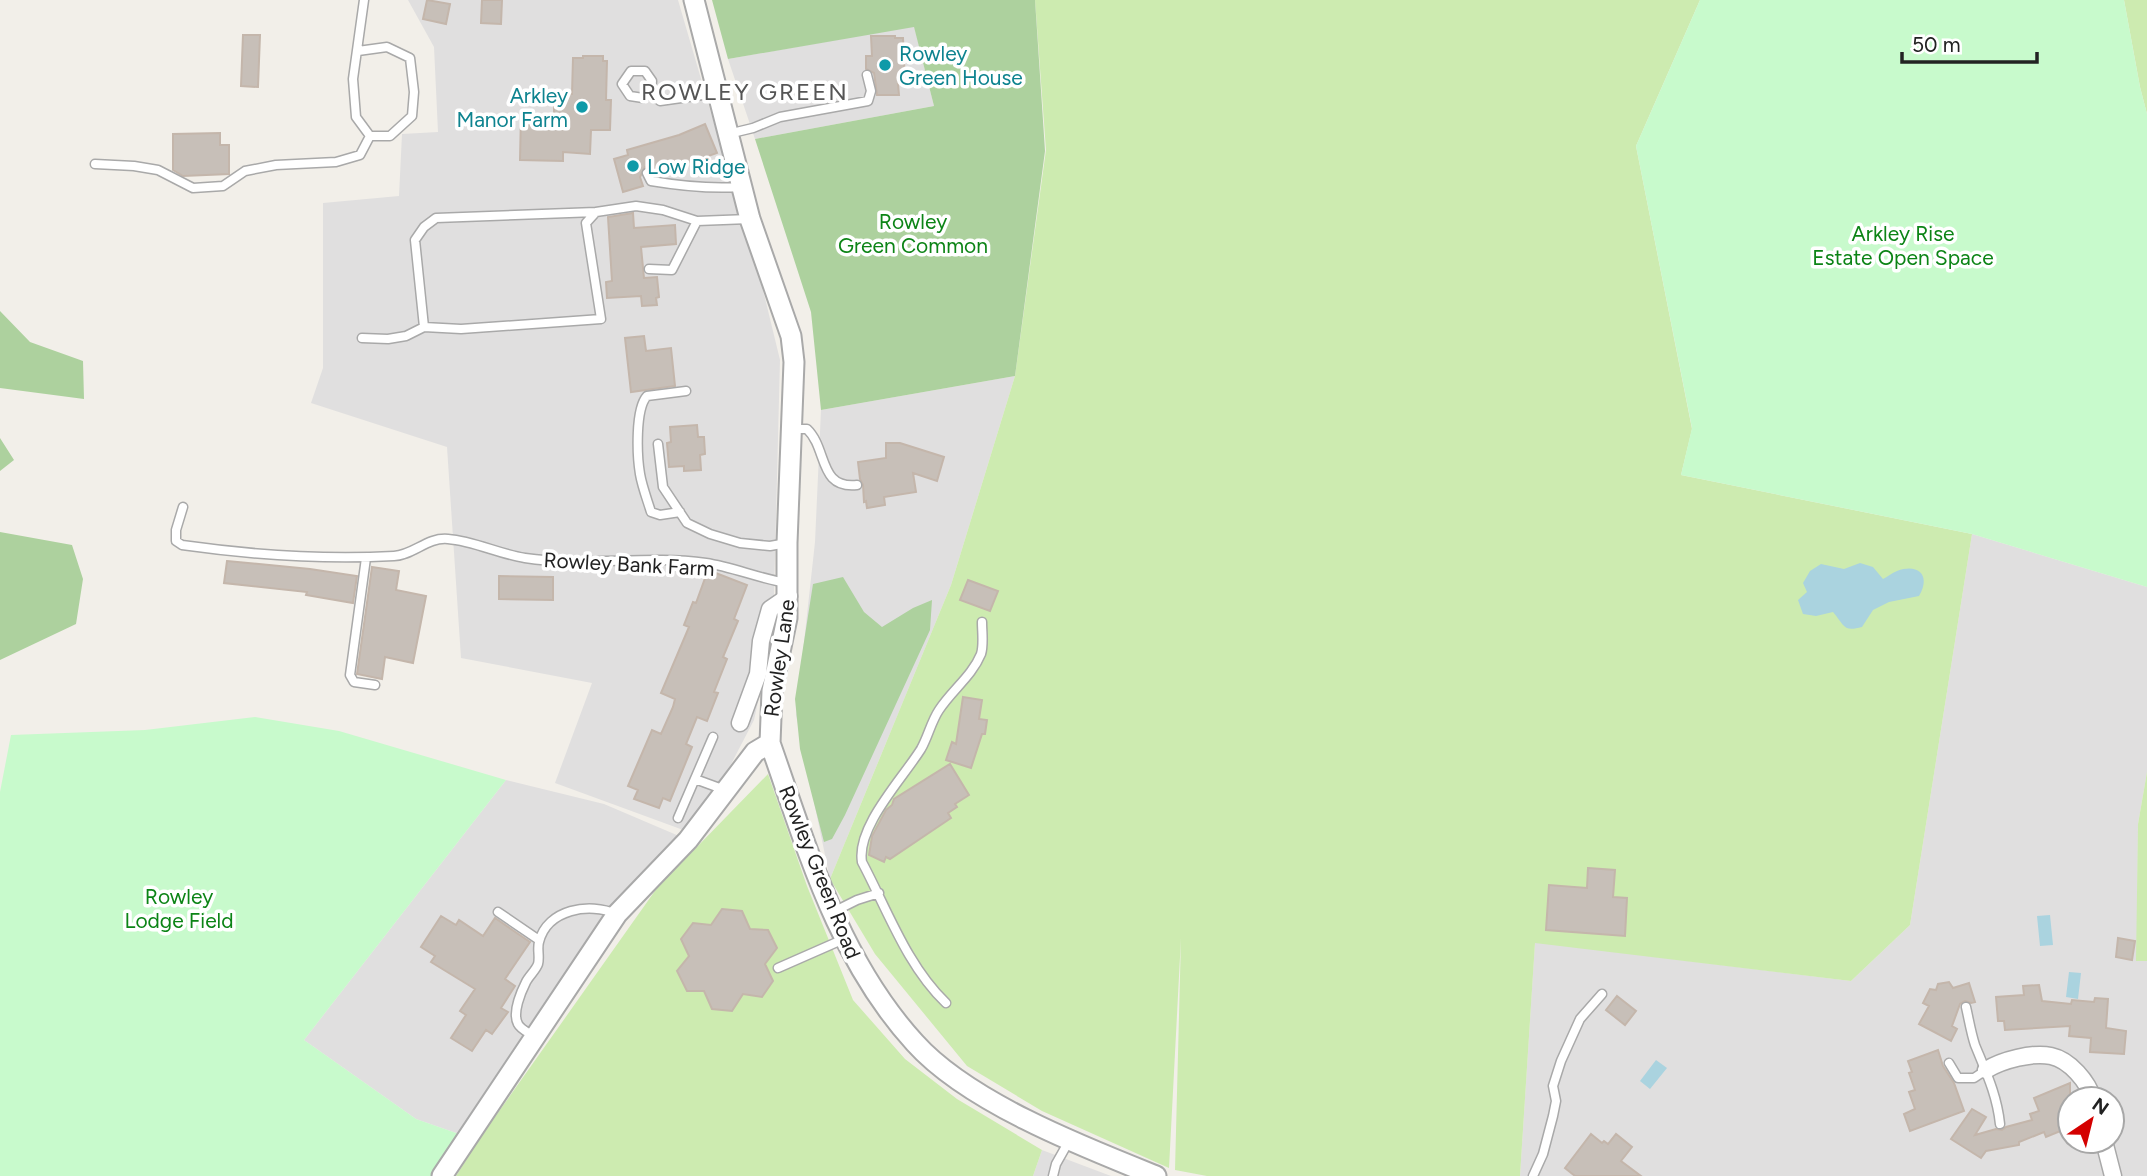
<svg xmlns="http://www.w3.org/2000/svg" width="2147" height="1176" font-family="Figtree,sans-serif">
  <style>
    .residential { fill: #e0dfdf; fill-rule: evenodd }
    .grass { fill: #cdebb0 }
    .forest { fill: #add19e }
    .park { fill: #c8facc }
    .water { fill: #aad3df }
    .building { fill: #c7bfb8; stroke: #c4b6ab; stroke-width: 2 }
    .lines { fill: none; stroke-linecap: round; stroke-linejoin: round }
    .service-casing { stroke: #a9a9a9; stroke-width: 11 }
    .minor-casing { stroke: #a9a9a9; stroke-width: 19 }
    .tertiary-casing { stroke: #a9a9a9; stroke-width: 23 }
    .service { stroke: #fff; stroke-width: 8 }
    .minor { stroke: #fff; stroke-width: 16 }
    .tertiary { stroke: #fff; stroke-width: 19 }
    .culture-dot { fill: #0f9aa8; stroke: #fff; stroke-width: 2.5 }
    .labels { text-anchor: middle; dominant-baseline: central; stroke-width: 7; stroke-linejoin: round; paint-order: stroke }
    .culture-label { font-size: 21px; fill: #0d838f; stroke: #fff; text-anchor: start }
    .park-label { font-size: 21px; fill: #0c8416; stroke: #fff }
    .street-label { font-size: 21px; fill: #222; stroke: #fff }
    .quarter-label { font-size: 24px; letter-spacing: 2px; fill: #555; stroke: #fff }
  </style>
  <rect width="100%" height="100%" fill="#f2efe9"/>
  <!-- residential -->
  <path class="residential" d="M408,0h270l87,298 15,62 -7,275 -19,85 -26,50 -42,61 -131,-48 37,-100 -131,-25 -14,-211 -136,-44 12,-35v-165l76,-7 3,-62 36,-2 -4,-85z
    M914,26l20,80 -179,33 -27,-80z
    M1015,376l-64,209 -121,294 -34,-164 19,-173 6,-132z
    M1972,534l175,53v185l-9,52 -1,137h10v215h-627l15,-234 316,39 59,-56zM2070,1099h42v42h-42z
    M506,780l98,24 75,32 -220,298 -43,-15 -112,-79z
    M1042,1150l69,26h-78z"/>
  <!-- grass -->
  <path class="grass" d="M1035,0h665l-64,146 56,283 -11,46 291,59 -62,391 -59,56 -316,-38 -15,233h-313l-32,-6 6,-232 -12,230 -127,-57 -75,-45 -92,-112 -45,-75 121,-294 64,-209 31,-226z
    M2124,0h23v114l-7,-27z
    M2147,772v189h-11l2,-137z
    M768,774l39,112 46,114 52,59 52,40 85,51 -9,26h-577l22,-35 179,-253z"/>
  <!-- forest -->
  <path class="forest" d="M712,0h323l10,151 -30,225 -194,34 -10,-98 -56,-173 179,-33 -20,-79 -186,32z
    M0,311l30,31 53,19 1,38 -84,-11z
    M0,438l14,22 -14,11z
    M0,532l72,13 11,34 -7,45 -76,36z
    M843,577l21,35 18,15 31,-19 19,-8 -2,30 -85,185 -13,24 -8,3 -24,-93 -5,-50 18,-115z"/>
  <!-- park -->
  <path class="park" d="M1700,0h424l16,87 7,27v473l-175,-53 -291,-59 11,-47 -56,-282z
    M255,717l84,14 167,49 -202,260 112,79 43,15 -26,42h-433v-384l11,-57 134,-5z"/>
  <!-- water -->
  <path class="water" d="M1860,563l13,4 10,12c4,-2 9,-6 14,-8 22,-8 34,5 22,25l-30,6 -16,8 -11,17c-19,5 -17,-1 -29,-15l-17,4 -13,-2 -5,-14 9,-8 -4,-9 7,-12 11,-7 23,5z
    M2050,915l3,30 -13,1 -3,-30z
    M2069,972l12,1 -3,26 -12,-2z
    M1656,1060l11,8 -17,21 -10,-8z"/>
  <!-- building -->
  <path class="building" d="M427,0l23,4 -4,20 -23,-5z
    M482,0h20l-1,24 -20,-1z
    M243,35h17l-2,52 -17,-1z
    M871,36h24v2h8l2,46h-7l1,11h-22l-3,-22 -8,-4v-13h6z
    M583,56h20v5h4l-1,39h5l-1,30h-19l-1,24 -27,-2v9l-43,-1 1,-46 33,1v-22l18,1 1,-36h10z
    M705,124l12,29 -9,3 4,10 -17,7 -4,-11 -37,11 -4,-6h-5l-5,10 3,9 -20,6 -9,-33 14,-4 -1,-5 52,-15z
    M220,133v12h9v29l-46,2 -10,-6v-36z
    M633,213l1,15 41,-3 1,19 -35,3 3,31 13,-1 2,20 -3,1 1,7 -15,1 -1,-10 -34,2 -1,-16 6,-1 -4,-64z
    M644,336l2,15 25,-3 4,38 -44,6 -6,-54z
    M697,425l1,12h6l1,17 -5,1 1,15 -17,1v-5l-15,1 -2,-24 4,-1 -1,-15z
    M886,443h14l44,14 -7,24 -24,-8 3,19 -32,5 1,8 -18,3 -1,-7 -2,1 -1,-17 -3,-6 -2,-17 28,-4z
    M227,561l83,8 47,7 -4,27 -47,-8 1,-3 -83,-9z
    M372,567l27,4 -3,19 30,6 -13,67 -28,-6 -3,22 -25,-5z
    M708,570l39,15 -13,34 4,2 -15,36 4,2 -13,33 4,1 -11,28 -10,-4 -11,27 6,3 -22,54 -7,-3 -4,10 -25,-9 4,-9 -10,-4 24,-56 9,4 12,-27 2,-8 -14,-6 28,-66 -5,-2 9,-23 3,1z
    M499,576l54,1v23l-54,-1z
    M968,580l30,11 -8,20 -30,-11z
    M963,697l19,3 -3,19 8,1 -2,14h-3l-11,34 -25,-8 6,-18 4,2z
    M950,764l19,31 -14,9 2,3 -9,6 3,5 -61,41 -4,-2 -2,5 -15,-7 3,-19 14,-26 6,-5 2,-6z
    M1588,868l27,2 -2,27 14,1 -2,38 -79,-6 3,-45 38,3z
    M722,909l20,2 8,18 18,1 9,18 -12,16 8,17 -11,16 -19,-3 -11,17 -20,-2 -8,-18h-17l-10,-20 12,-15 -8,-17 12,-16 18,2z
    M441,916l15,9 3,-5 24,16 12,-18 35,24 -25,37 10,7 -14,22 7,4 -16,22 -6,-4 -14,21 -21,-13 15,-23 -6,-4 15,-22 -44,-27 4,-6 -14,-9z
    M2118,938l17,3 -3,19 -16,-3z
    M1949,982l4,6 16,-5 6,19 -4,1 -6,-2 -5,3 -8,22 5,3 -6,12 -32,-17 10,-18 -6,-3 7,-14 6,1 2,-6z
    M2039,985l3,16 29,3 1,-4 22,2 1,-4 13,1 -2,29 20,3 -2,23 -34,-2 1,-14 -22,-2 1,-10 -65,4 -1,-9h-6l-2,-24 28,-2 -1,-9z
    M1617,996l19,15 -11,14 -19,-15z
    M1938,1050l5,16 11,17 10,28 -54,20 -6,-17 11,-5 -6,-17 6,-2 -6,-17 3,-1 -4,-11z
    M2070,1083v44l-24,10 -2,-5 -25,10v3l-33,6 -5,7 -30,-19 21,-30 14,8 -11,18 21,-6 6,1 4,-3 26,-7 -2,-6 9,-3 -5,-13z
    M1591,1134l11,9 2,-2 4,3 8,-10 16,13 -11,14 20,15h-66l-10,-8z"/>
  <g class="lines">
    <!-- service casing -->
    <g class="service-casing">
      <path id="service" d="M358,51l29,-4 23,11 4,34 -2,24 -22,20h-20l-14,-19 -3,-38 11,-79
        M651,93l-8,5 -13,-2 -8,-12 9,-13h14l7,10 -1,12 9,8 57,-8
        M728,134l25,-6 27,-11 88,-16 3,-10 -4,-16
        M95,164l39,2 24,4 35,18 30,-2 22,-15 31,-6 60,-3 24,-7 10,-19
        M647,173l4,8c30,5 59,8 89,6
        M649,269l23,1 25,-49 52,-2
        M424,327l-9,-87 9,-13 12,-9 160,-6
        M362,338l26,1 18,-3 18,-9 37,2 140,-10 -15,-96 10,-11 40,-6 27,4 34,11
        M792,429h15c21,20 11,60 50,56
        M658,444l5,43 24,36 23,11 30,9 30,3 17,-3
        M183,507l-7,23v11l6,4c71,10 140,15 212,11 20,-1 33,-19 54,-17 26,2 51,15 77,19 60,9 121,-3 181,5 27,4 54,16 82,20
        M680,512l-20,3 -9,-3c-4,-13 -9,-26 -11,-38 -3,-18 -5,-65 7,-78l39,-5
        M366,558l-16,117 4,7 21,3
        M695,779l30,11
        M678,818l35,-81
        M498,912l41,28
        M833,912l24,-12 22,-7
        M778,968l66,-29
        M946,1003c-39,-37 -59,-94 -84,-141 -6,-35 41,-84 59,-113 7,-12 10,-27 18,-39 13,-20 33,-34 42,-56 3,-9 1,-22 1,-32
        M1966,1007c3,13 5,26 9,38 11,27 22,50 25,79
        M535,1037c-5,-4 -14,-7 -17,-13 -6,-11 3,-32 8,-42 3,-6 10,-12 12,-18 2,-7 -1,-15 1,-22 8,-33 51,-40 77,-28
        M1949,1063l9,15h16l12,-8
        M1053,1176l3,-12 13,-23
        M1533,1176l10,-22 10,-38 3,-15 -3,-15 8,-25 19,-42 22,-25"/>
    </g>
    <!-- minor casing -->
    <g class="minor-casing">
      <path id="minor" d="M740,723l18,-49 3,-33 9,-32 19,-13
        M1986,1070c16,-10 47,-18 65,-14 19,4 37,26 42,43
        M2104,1141l9,35"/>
    </g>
    <!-- tertiary casing -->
    <g class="tertiary-casing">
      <path id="tertiary" d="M770,743c37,105 68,216 145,300 53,59 168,104 241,133
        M442,1176l175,-262 71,-74 67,-88 15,-9 2,-52 15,-73v-75l7,-181 -3,-26 -41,-117 -56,-219"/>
    </g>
    <!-- service -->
    <use href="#service" class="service"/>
    <!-- minor -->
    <use href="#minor" class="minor"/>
    <!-- tertiary -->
    <use href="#tertiary" class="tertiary"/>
  </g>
  <!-- markers -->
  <g class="culture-dot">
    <circle cx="885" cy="65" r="7"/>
    <circle cx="582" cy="107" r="7"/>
    <circle cx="633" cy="166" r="7"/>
  </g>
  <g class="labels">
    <!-- culture labels -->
    <g class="culture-label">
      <text x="899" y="53">Rowley<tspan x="899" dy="24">Green House</tspan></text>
      <text x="568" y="95" text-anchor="end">Arkley<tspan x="568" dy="24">Manor Farm</tspan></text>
      <text x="647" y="166">Low Ridge</text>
    </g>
    <!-- park labels -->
    <g class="park-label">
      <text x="913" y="221">Rowley<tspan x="913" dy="24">Green Common</tspan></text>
      <text x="1903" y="233">Arkley Rise<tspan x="1903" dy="24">Estate Open Space</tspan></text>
      <text x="179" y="896">Rowley<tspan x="179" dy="24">Lodge Field</tspan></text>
    </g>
    <!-- street labels -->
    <g class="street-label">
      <text transform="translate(629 564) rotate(3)">Rowley Bank Farm</text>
      <text transform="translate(779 658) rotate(-82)">Rowley Lane</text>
      <text transform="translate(820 872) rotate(68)">Rowley Green Road</text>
    </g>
    <!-- quarter labels -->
    <g class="quarter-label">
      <text x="745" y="91">ROWLEY GREEN</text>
    </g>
  </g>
  <!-- north arrow -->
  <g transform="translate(2091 1120) rotate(35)"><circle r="33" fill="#ffffff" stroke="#a7a7a7" stroke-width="2"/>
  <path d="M0-5L12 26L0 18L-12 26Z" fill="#d40000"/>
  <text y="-10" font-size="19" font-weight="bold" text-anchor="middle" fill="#222222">N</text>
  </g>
  <!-- scale -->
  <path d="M1902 52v10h135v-10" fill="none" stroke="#222222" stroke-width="3.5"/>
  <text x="1912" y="52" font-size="21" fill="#222222" stroke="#ffffff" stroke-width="5" paint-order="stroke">50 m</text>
</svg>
